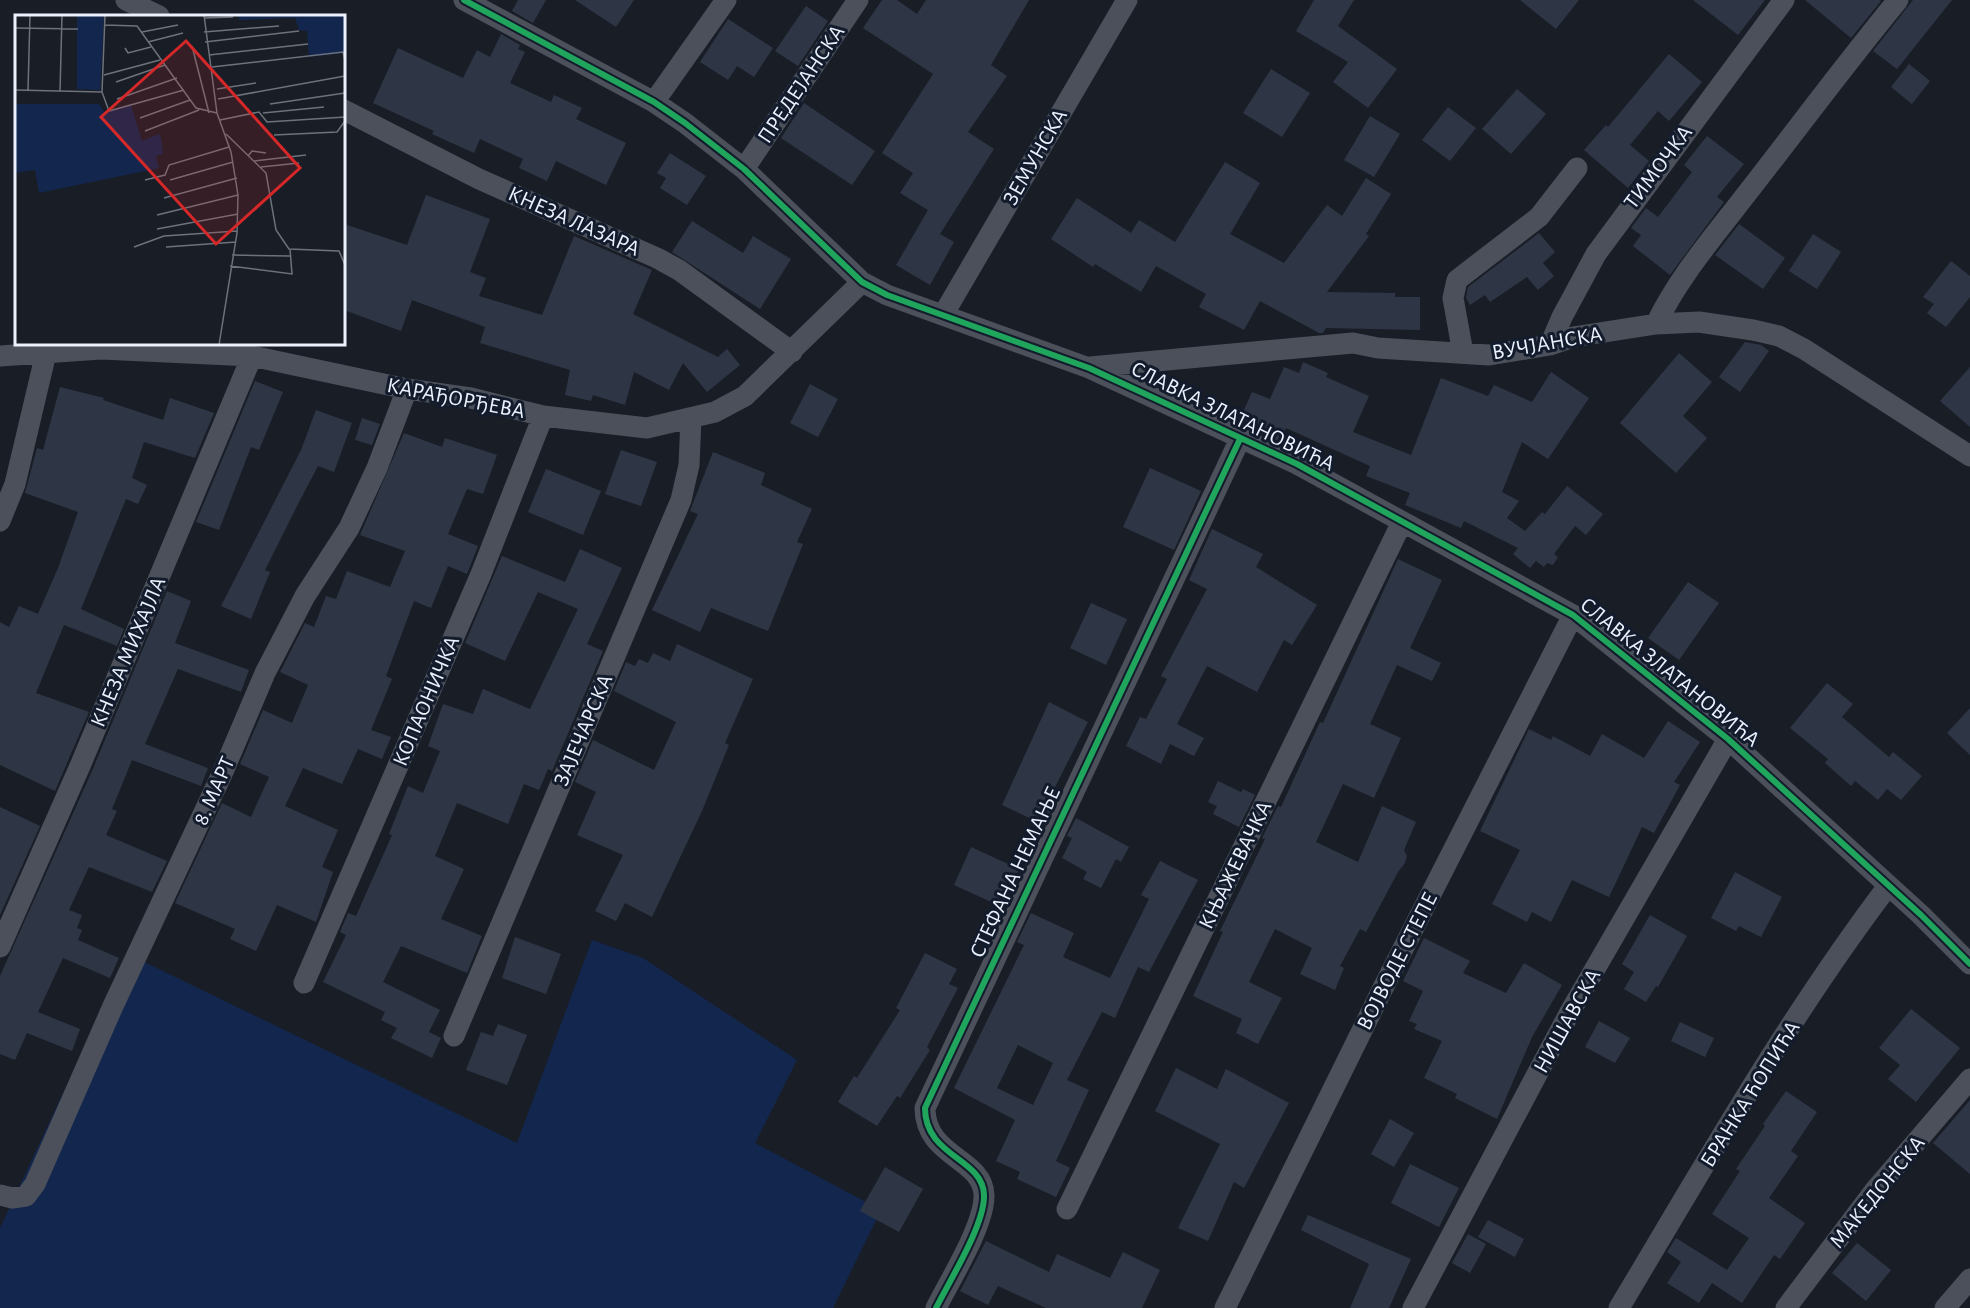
<svg xmlns="http://www.w3.org/2000/svg" width="1970" height="1308" font-family="'Alegreya Sans',sans-serif">
  <style>
    .green { fill: #13274e }
    .building { fill: #2e3646; fill-rule: evenodd }
    .lines { fill: none; stroke-linecap: round; stroke-linejoin: round }
    .minor { stroke: #4b505a; stroke-width: 21 }
    .cycleway-casing { stroke: #131c2c; stroke-width: 10 }
    .cycleway { stroke: #20a55d; stroke-width: 6 }
    .labels { text-anchor: middle; dominant-baseline: central; stroke-width: 6; stroke-linejoin: round; paint-order: stroke }
    .street-label { font-size: 22px; fill: #ebf1fd; stroke: #131c2c }
    .inset-road { fill: none; stroke: #6d727c; stroke-width: 1.5 }
    .view { fill: #d62828; fill-opacity: 0.15; stroke: #d62828; stroke-width: 3 }
    .inset-edge { fill: none; stroke: #ebf1fd; stroke-width: 3 }
  </style>
  <rect width="100%" height="100%" fill="#191d26"/>
  <!-- green -->
  <path class="green" d="M592,940l51,18 154,102 -42,83 126,67 -48,98h-833v-80l128,-274 389,189z"/>
  <!-- building -->
  <path class="building" d="M518,0h28l-13,23 -21,-12z
    M575,0h59l-18,27z
    M882,0h15l20,14 9,-14h103l-38,65 16,11 -39,56 26,17 -54,85 14,8 -24,43 -34,-20 32,-55 -28,-17 13,-20 -31,-20 51,-79 -70,-46z
    M1314,0h40l-16,26 59,43 -29,39 -35,-26 15,-20 -52,-31z
    M1520,0h59l-23,29z
    M1693,0h72l-27,35z
    M1805,0h74l2,1 -30,37z
    M1913,0h39l-55,69 -24,-18z
    M806,6l22,15 -30,45 -23,-15z
    M728,19l45,29 -19,29 -17,-11 -9,14 -28,-18z
    M501,34l19,11 -2,4 7,3 -15,31 41,19 3,-7 28,13 -6,11 50,24 -20,42 -50,-24 -9,20 -28,-13 4,-9 -43,-20 -6,14 -42,-19 2,-3 -61,-28 25,-55 65,30 14,-28 13,7z
    M1669,54l33,28 -33,39 -11,-10 -28,34 19,16 -21,27 -44,-38 22,-25 2,2z
    M1909,64l21,17 -18,23 -21,-17z
    M1271,69l39,24 -28,44 -39,-24z
    M1517,89l29,25 -35,40 -29,-25z
    M804,103l71,48 -23,34 -71,-47z
    M1448,107l28,21 -26,33 -28,-21z
    M1370,116l30,18 -26,43 -30,-17z
    M1707,136l37,28 -27,33 7,5 -54,73 -37,-29 8,-11 -10,-7 15,-20 12,9 34,-45 -8,-7z
    M670,153l36,23 -19,29 -27,-17 6,-10 -9,-5z
    M1225,162l35,21 -30,51 54,29 43,-58 15,11 24,-38 25,16 -25,40 3,2 -42,56 68,1v4h25v33l-94,-2 -3,5h-4l-59,-32 -16,29 -45,-23 7,-13 -50,-28 -15,26 -46,-28 -2,3 -42,-28 26,-41 54,35 8,-13 36,22z
    M426,195l64,24 -20,53 16,6 -7,18 63,19 32,-79 78,34 -19,44 85,43 9,-8 13,16 -33,27 -24,-29 -14,27 -35,-18 -9,33 -32,-10 -2,6 -26,-6 5,-25 -90,-27 5,-16 -73,-27 -11,31 -57,-21v-86l63,21z
    M692,221l51,32 10,-17 38,23 -31,50 -88,-57z
    M1739,224l46,34 -22,31 -48,-34z
    M1539,233l16,19 -12,11 11,13 -16,14 -11,-13 -37,25 -5,-7 -15,10 -4,-7 2,-11z
    M1813,234l28,18 -24,37 -28,-18z
    M1951,261l19,15v21l-24,30 -19,-14 7,-9 -11,-7z
    M1745,342l16,3 8,6 -29,41 -21,-15z
    M1679,353l33,29 -29,34 24,22 -31,35 -56,-50z
    M1303,362l25,11 -2,4 43,19 -16,36 58,23 30,-77 47,18 6,-11 38,17 19,-30 38,26 -41,61 -26,-17 -20,50 17,9 -12,17 18,13 17,-19 3,2 22,-28 36,28 -17,21 -11,-9 -21,28 4,3 -5,8 -6,-2 -3,4 -8,-6 -6,7 -17,-14 5,-6 -54,-27 -3,7 -56,-23 5,-12 -44,-17 4,-10 -84,-38 -6,14 -42,-19 14,-31 18,7 14,-32 15,6z
    M1970,367v60l-30,-26z
    M255,381l28,11 -24,58 -8,-3 -32,83 -23,-8z
    M810,384l28,15 -20,38 -28,-14z
    M60,387l44,11 -1,2 60,20 7,-22 44,15 -19,45 -51,-16 -12,36 15,7 -9,19 -12,-5 -45,110 43,20 -7,17 -53,-21 -28,68 53,19 -34,79 -55,-26v-143l9,5 10,-21 19,8 20,-46 20,-56 -53,-19 12,-45 6,2z
    M316,410l36,13 -18,49 -16,-6 -21,40 -32,64 5,2 -19,47 -30,-13 80,-156z
    M362,418l18,6 -8,21 -17,-5z
    M404,433l38,14 3,-9 52,17 -14,39 -16,-5 -19,45 30,12 -11,28 -19,-8 -17,42 -17,-7 -28,75 6,3 -21,51 20,7 -9,22 -24,-10 -16,35 -39,-16 -18,38 53,24 -16,37 11,5 -17,50 -39,-17 -21,46 -26,-12 5,-10 -60,-26 47,-100 29,14 18,-40 -29,-13 23,-54 29,13 16,-38 -28,-13 25,-49 9,4 12,-31 10,3 11,-28 43,16 15,-36 -45,-16z
    M621,450l36,12 -16,44 -36,-12z
    M713,452l52,21 -4,12 51,24 -15,33 6,2 -35,87 -57,-23 -11,24 -48,-22 46,-96 -8,-3z
    M1150,468l51,23 -27,59 -51,-23z
    M546,469l55,22 -18,44 -55,-23z
    M1212,529l51,25 -7,13 61,38 -25,40 -8,-5 -27,52 -50,-26 -30,58 27,14 -10,18 -24,-12 -9,20 -35,-18 14,-29 6,2 21,-40 -6,-3 46,-87 -18,-9z
    M580,549l42,19 -35,76 16,7 -51,120 -4,-2 -9,21 -15,-6 -16,40 -51,-21 -22,53 29,13 -23,50 41,17 -15,37 -66,-27 -18,36 57,28 -11,22 12,6 -9,20 -41,-20 6,-10 -16,-8 4,-8 -62,-30 23,-47 -6,-3 8,-19 8,3 36,-81 -3,-1 19,-48 15,7 17,-42 -12,-5 15,-42 30,10 10,-25 47,20 48,-100 -40,-17 -33,69 -40,-18 37,-87 63,26z
    M1398,559l44,21 -32,68 31,15 -9,18 -35,-16 -27,59 31,14 -27,60 -31,-14 -27,58 42,20 24,-56 34,16 -12,28 3,6 -2,7 -7,9 -32,60 -6,-3 -20,37 4,2 -9,22 -35,-16 12,-26 -37,-19 -26,53 33,16 -24,46 -22,-11 6,-14 -49,-23 30,-64 -3,-1 45,-92 -3,-1 16,-32 3,1 39,-85 3,1z
    M1688,582l31,21 -40,57 -31,-22z
    M167,591l24,10 -16,42 74,27 -8,22 -63,-23 -33,75 63,24 -7,18 -69,-26 -20,49 5,2 -11,24 61,26 -15,31 -63,-25 -20,43 13,5 -5,13 5,2 -4,10 41,18 -9,20 -47,-20 -25,54 42,17 -8,22 -45,-18 -12,27 -15,-6v-78l92,-205z
    M1091,603l36,16 -21,46 -36,-17z
    M677,644l76,35 -28,64 4,2 -27,66 -50,106 -27,-14 -9,18 -21,-10 28,-56 -46,-20 19,-43 -21,-10 18,-42 61,30 22,-48 -62,-31 12,-29 9,4 4,-7 9,4 5,-10 17,8z
    M1827,683l26,21 -11,13 47,40 4,-5 29,24 -21,24 -14,-11 -9,11 -23,-19 -4,5 -26,-23 3,-4 -38,-31z
    M1049,702l39,20 -36,71 3,1 -5,11 3,1 -9,19 -42,-20z
    M1970,708v47l-23,-22z
    M1668,721l32,21 -26,40 6,3 -26,48 -12,-6 -33,70 -37,-17 -21,42 -19,-10 -5,10 -35,-18 28,-54 -40,-19 49,-102 22,11 2,-4 37,20 12,-22 42,24z
    M1218,781l23,11 2,-3 12,6 -16,32 -26,-13 4,-8 -9,-4z
    M0,807l40,19 -40,89z
    M1076,818l53,29 -8,15 -5,-3 -15,29 -18,-9 4,-7 -25,-14 10,-20 -5,-2z
    M971,847l48,22 -17,38 -48,-22z
    M1160,861l38,19 -49,92 -11,-5 -23,51 -13,-6 -35,68 22,10 -33,71 14,7 -14,29 -39,-18 3,-7 -24,-11 19,-41 -61,-32 70,-143 -7,-3 14,-29 43,20 -11,24 47,21 39,-79 -8,-4zM1018,1045l35,18 -20,42 -36,-17z
    M1735,872l47,25 -21,40 -22,-11 -3,5 -25,-13z
    M1650,915l37,21 -29,51 -2,-1 -10,16 -22,-13 10,-17 -12,-8z
    M515,937l46,17 -15,40 -44,-16z
    M1424,938l46,23 -7,12 43,20 18,-30 38,22 -30,52 -35,82 -42,-21 2,-4 -33,-16 18,-37 -28,-12 3,-5 -8,-3 14,-30 -20,-10z
    M925,953l32,16 -8,15 9,4 -31,59 3,3 -30,48 -3,-2 -20,30 -39,-24 16,-26 3,2 43,-68 -4,-2z
    M1911,1009l49,39 -44,54 -28,-23 12,-14 -21,-17z
    M1599,1021l31,17 -15,25 -30,-16z
    M1680,1022l34,16 -9,19 -34,-16z
    M498,1024l29,11 -20,50 -41,-15 15,-38 12,4z
    M1176,1068l41,21 9,-20 63,34 -45,85 -10,-6 -26,59 -30,-13 42,-84 -65,-33z
    M1786,1091l31,21 -26,39 7,5 -29,42 36,25 -25,36 -6,-4 -32,48 -30,-20 -13,20 -32,-20 14,-21 -14,-10 9,-14 51,32 22,-32 -37,-24 28,-43 -4,-2 29,-43 -2,-2z
    M1970,1100v74l-37,-31z
    M1390,1119l24,14 -20,34 -23,-13z
    M1410,1164l49,24 -20,39 -48,-24z
    M885,1167l38,22 -24,43 -39,-21z
    M1308,1215l103,44 -22,49h-39l19,-44 -68,-34z
    M1488,1220l36,19 -9,18 -37,-20z
    M1468,1234l18,10 -16,29 -18,-10z
    M986,1241l63,31 8,-18 53,24 13,-26 37,18 -18,38h-96l-48,-22 -10,19 -28,-14z
    M1857,1243l34,27 -25,31 -34,-28z"/>
  <g class="lines">
    <!-- minor -->
    <path class="minor" d="M126,0l33,16
      M464,0l190,102 31,21 59,46 118,113 25,13 202,73 208,96 276,151 155,124 193,176 49,49
      M654,102l72,-102
      M344,110l135,69 178,79 22,12 113,82
      M744,169l114,-169
      M943,315l184,-315
      M1656,324c23,-48 60,-90 92,-132 50,-64 98,-129 150,-192
      M1550,345l12,-28 34,-63 188,-254
      M1463,353l-10,-55 4,-18 82,-63 38,-49
      M0,356l101,-7 151,7 155,33 64,9 72,18 104,12 68,-16 30,-16 117,-114
      M1090,367l263,-24 25,5 111,7 61,-10 23,-8 83,-13 43,-2 54,8 26,6 25,13 166,107
      M0,521l15,-37 31,-131
      M0,947l80,-181 172,-410
      M304,983l177,-409 62,-158
      M454,1036l227,-536 8,-35 2,-46
      M0,1195l12,3 14,-2 9,-12 78,-178 109,-232 43,-101 40,-77 44,-68 28,-60 30,-79
      M1067,1209l335,-687
      M936,1308c14,-28 49,-84 48,-113 -1,-37 -59,-38 -59,-87l315,-669
      M1225,1308l156,-316 192,-377
      M1413,1308l157,-296 158,-273
      M1619,1308c85,-142 169,-290 269,-422
      M1786,1308l89,-118 95,-111
      M1945,1308l25,-29"/>
    <!-- cycleway casing -->
    <g class="cycleway-casing">
      <path id="cycleway" d="M464,0l190,102 31,21 59,46 118,113 25,13 202,73 208,96 276,151 155,124 193,176 49,49
        M936,1308c14,-28 49,-84 48,-113 -1,-37 -59,-38 -59,-87l315,-669"/>
    </g>
    <!-- cycleway -->
    <use href="#cycleway" class="cycleway"/>
  </g>
  <g class="labels">
    <!-- street labels -->
    <g class="street-label">
      <text transform="translate(801 84) rotate(-56)">ПРЕДЕЈАНСКА</text>
      <text transform="translate(1035 157) rotate(-60)">ЗЕМУНСКА</text>
      <text transform="translate(1658 167) rotate(-53)">ТИМОЧКА</text>
      <text transform="translate(574 221) rotate(24)">КНЕЗА ЛАЗАРА</text>
      <text transform="translate(1547 343) rotate(-10)">ВУЧЈАНСКА</text>
      <text transform="translate(456 398) rotate(11)">КАРАЂОРЂЕВА</text>
      <text transform="translate(1233 416) rotate(26)">СЛАВКА ЗЛАТАНОВИЋА</text>
      <text transform="translate(128 652) rotate(-67)">КНЕЗА МИХАЈЛА</text>
      <text transform="translate(1670 672) rotate(39)">СЛАВКА ЗЛАТАНОВИЋА</text>
      <text transform="translate(426 701) rotate(-67)">КОПАОНИЧКА</text>
      <text transform="translate(583 730) rotate(-67)">ЗАЈЕЧАРСКА</text>
      <text transform="translate(214 791) rotate(-66)">8. МАРТ</text>
      <text transform="translate(1235 865) rotate(-64)">КЊАЖЕВАЧКА</text>
      <text transform="translate(1015 872) rotate(-65)">СТЕФАНА НЕМАЊЕ</text>
      <text transform="translate(1397 961) rotate(-63)">ВОЈВОДЕ СТЕПЕ</text>
      <text transform="translate(1567 1021) rotate(-61)">НИШАВСКА</text>
      <text transform="translate(1750 1094) rotate(-58)">БРАНКА ЋОПИЋА</text>
      <text transform="translate(1877 1192) rotate(-51)">МАКЕДОНСКА</text>
    </g>
  </g>
  <!-- overview -->
  <g transform="translate(15 15)">
    <rect width="330" height="330" fill="#191d26"/>
    <path d="M62,0h27l-4,75 -23,-1zM224,0h106v38l-36,4 -2,-26 -8,-1 -4,-12 -56,2zM0,89h84l6,9 26,-8 11,36 17,-7 2,4 2,16 -7,2 3,12 -120,25 -4,-23 -20,3z" fill="#13274e"/>
    <path class="inset-road" d="M90,0l-3,77 7,19 75,-21M189,0l13,98 14,39 7,43 -1,38 -18,112M189,3l29,-1M90,10l32,1 59,82 21,5M0,13l63,1M127,17l36,-7M189,17l75,-6M133,27l35,-9M190,27l94,-11M177,31l17,67M110,33l3,5 23,-6M194,40l99,-11M197,52l131,-15 2,8M89,60l56,-15M101,67l49,-17M202,74l39,-6M0,75l87,2M13,75l2,-75M45,76l2,-76M102,84l60,-21M203,84l127,-23M255,89l75,-11M248,98l61,-6M125,103l50,-18M205,105l39,-8 8,10 78,-5M130,116l54,-21M211,119l40,39 10,57 13,19 50,2 6,14M259,120l63,-3 8,-11M233,141l4,-5 14,2M238,146l53,-6M246,152l38,-4M130,165l20,-5 4,-10 60,-18M155,165l63,-18M149,183l73,-20M142,200l81,-20M142,214l81,-15M119,232l30,-11 73,-5M151,232l70,-5M217,240l58,1M215,251l62,8 -2,-25"/>
    <path class="view" d="M171,26l114,127 -84,76 -115,-127z"/>
    <rect width="330" height="330" class="inset-edge"/>
  </g>
</svg>
